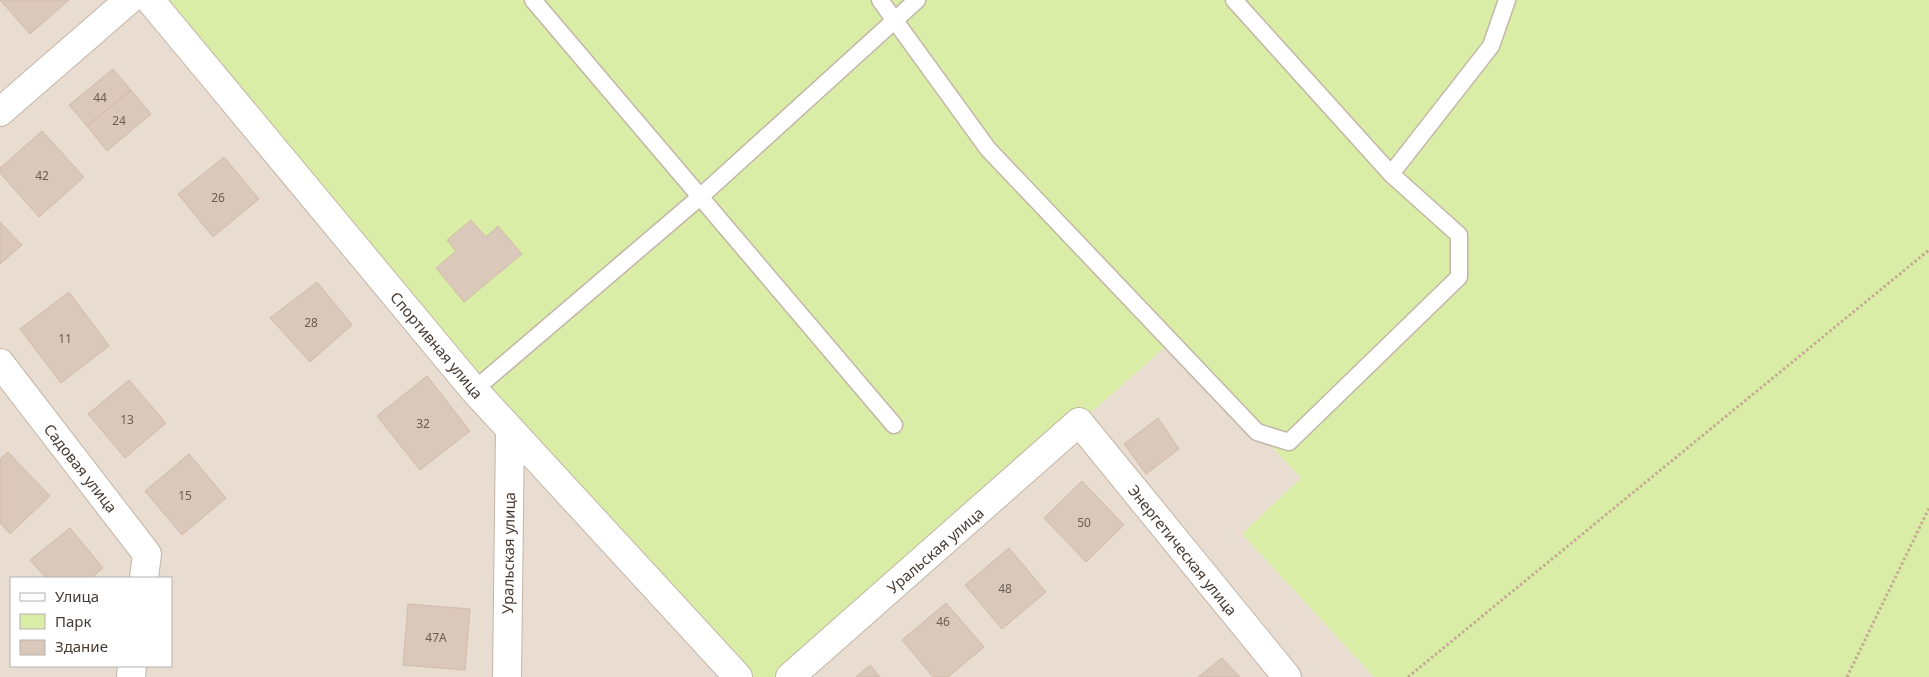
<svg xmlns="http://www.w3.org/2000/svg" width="1929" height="677" font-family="'Noto Sans',sans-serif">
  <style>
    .residential { fill: #e8ddd0; fill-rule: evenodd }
    .green { fill: #d9eda6 }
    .building { fill: #dac8ba; stroke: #d2bba9 }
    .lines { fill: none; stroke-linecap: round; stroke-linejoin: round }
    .lane-casing { stroke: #c3b5a7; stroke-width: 19 }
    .street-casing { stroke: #c3b5a7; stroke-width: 30 }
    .path { stroke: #c4ab94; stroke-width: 3; stroke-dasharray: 2.5 2.5; stroke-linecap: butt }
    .lane { stroke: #fff; stroke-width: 16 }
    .street { stroke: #fff; stroke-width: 28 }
    .labels { text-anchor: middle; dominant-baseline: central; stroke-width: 4; stroke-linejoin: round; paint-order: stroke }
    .number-label { font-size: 12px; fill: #6b5e54 }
    .street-label { font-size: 15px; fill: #463b32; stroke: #fff }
  </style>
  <rect width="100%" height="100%" fill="#f4ece3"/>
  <!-- residential -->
  <path class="residential" d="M0,0h150l588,677h-738zM11,578h160v88h-160z
    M1172,341l129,137 -58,57 131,142h-583z"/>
  <!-- green -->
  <path class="green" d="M150,0h1779v677h-555l-132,-143 59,-56 -129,-137 -381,336h-53z"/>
  <!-- building -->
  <path class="building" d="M0,0h69l-39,34z
    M113,69l18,21 -44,36 -18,-21z
    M131,90l20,24 -44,37 -20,-25z
    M42,131l42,46 -45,40 -39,-44v-5z
    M224,157l35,42 -46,38 -35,-43z
    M471,220l15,17 12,-11 24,28 -58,48 -28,-34 20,-17 -9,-11z
    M0,222l22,23 -22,19z
    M317,282l35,43 -42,37 -40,-44z
    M69,292l40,54 -48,37 -41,-54z
    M427,376l43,55 -50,39 -43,-54z
    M129,380l37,43 -41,35 -37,-44z
    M1158,418l21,31 -33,25 -22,-30z
    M8,452l42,44 -40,38 -10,-11v-64z
    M189,454l37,44 -44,37 -37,-44z
    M1082,481l42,44 -38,37 -42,-44z
    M70,528l33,40 -12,10h-45l-16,-18z
    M1009,548l37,44 -44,37 -37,-44z
    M946,603l38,44 -36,30h-15l-31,-37z
    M408,604l62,5 -5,61 -62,-5z
    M1222,658l18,19h-42z
    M870,665l10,12h-24z"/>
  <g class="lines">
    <!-- lane casing -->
    <g class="lane-casing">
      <path id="lane" d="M533,0l361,425
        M880,0l108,149 269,283 32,10 170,-165v-42l-68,-61 -157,-174
        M1391,174l100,-128 16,-46
        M474,390l226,-193 217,-197"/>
    </g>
    <!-- street casing -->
    <g class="street-casing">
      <path id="street" d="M150,0l324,390 264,287
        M0,112l129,-112
        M0,363l147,191 -3,24
        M131,677l1,-11
        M507,677l3,-248
        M790,677l289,-255 208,255"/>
    </g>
    <!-- path -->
    <path class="path" d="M1408,677l521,-427
      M1847,677l82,-169"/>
    <!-- lane -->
    <use href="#lane" class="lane"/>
    <!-- street -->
    <use href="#street" class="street"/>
  </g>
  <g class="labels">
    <!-- number labels -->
    <g class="number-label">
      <text x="100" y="97">44</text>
      <text x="119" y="120">24</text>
      <text x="42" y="175">42</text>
      <text x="218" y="197">26</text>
      <text x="311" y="322">28</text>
      <text x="65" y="338">11</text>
      <text x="127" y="419">13</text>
      <text x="423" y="423">32</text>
      <text x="185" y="495">15</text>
      <text x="1084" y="522">50</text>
      <text x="1005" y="588">48</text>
      <text x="943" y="621">46</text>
      <text x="436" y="637">47А</text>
    </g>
    <!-- street labels -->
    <g class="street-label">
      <text transform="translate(437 345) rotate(50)">Спортивная улица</text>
      <text transform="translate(81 468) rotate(52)">Садовая улица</text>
      <text transform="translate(935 550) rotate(-41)">Уральская улица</text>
      <text transform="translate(1183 550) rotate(51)">Энергетическая улица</text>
      <text transform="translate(508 553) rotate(-89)">Уральская улица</text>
    </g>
  </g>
  <!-- legend -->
  <rect x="10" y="577" width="162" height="90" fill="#ffffff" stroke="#b5b1ad"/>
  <rect x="20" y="593" width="25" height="8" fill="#ffffff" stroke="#b5b1ad"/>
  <text x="55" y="602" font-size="15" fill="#463b32">Улица</text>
  <rect x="20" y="614" width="25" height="15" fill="#d9eda6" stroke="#b5b1ad"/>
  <text x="55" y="627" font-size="15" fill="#463b32">Парк</text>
  <rect x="20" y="640" width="25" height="15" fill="#dac8ba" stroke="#b5b1ad"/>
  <text x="55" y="652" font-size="15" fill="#463b32">Здание</text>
</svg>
